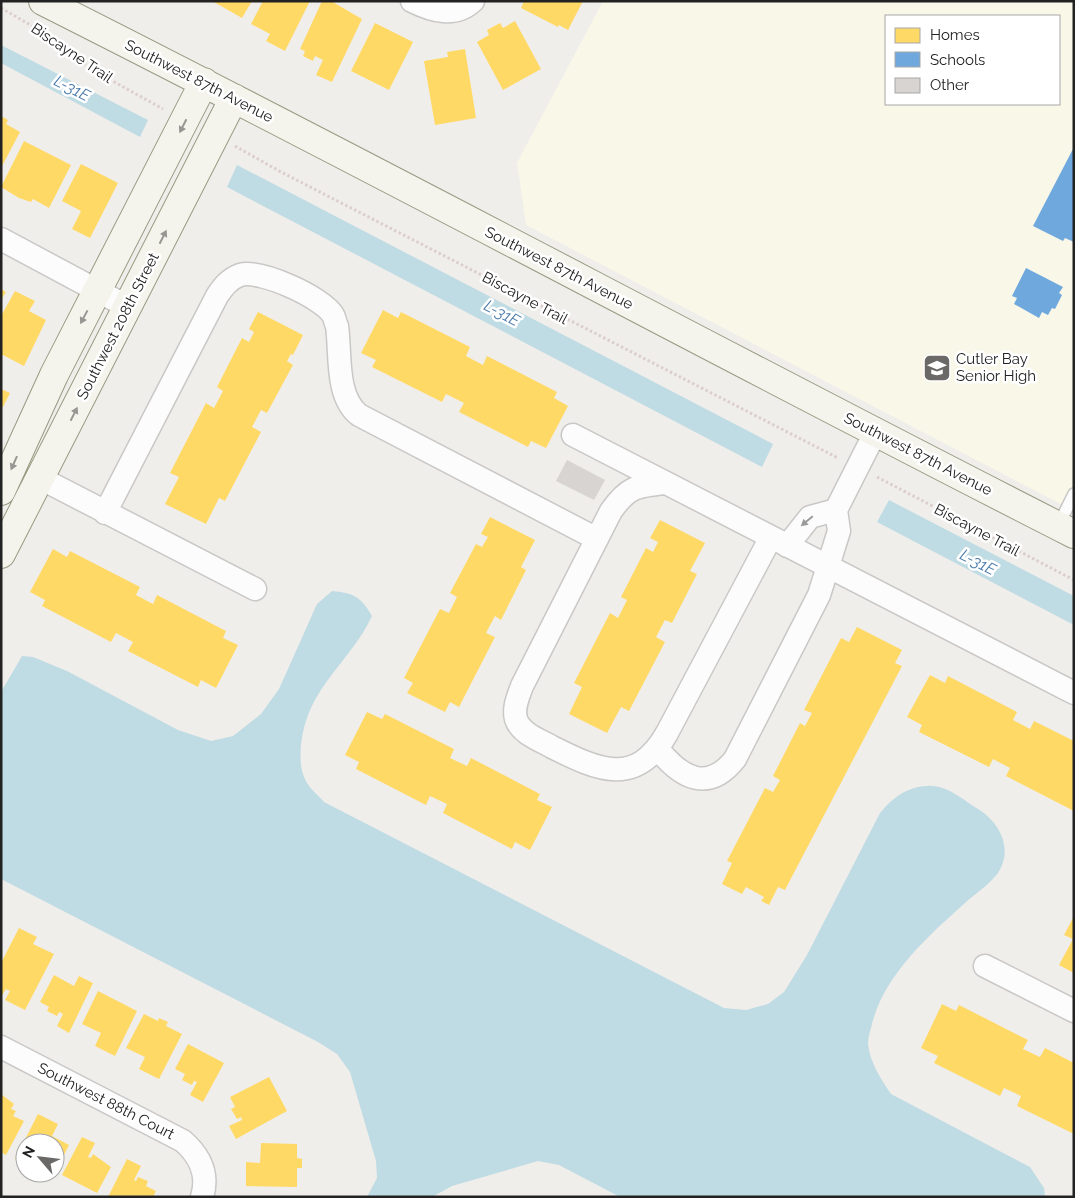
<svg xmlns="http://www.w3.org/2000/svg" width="1075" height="1198" font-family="Raleway,sans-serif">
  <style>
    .education { fill: #f8f7e8; fill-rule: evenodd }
    .water { fill: #bfdbe3 }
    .homes { fill: #ffd966 }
    .schools { fill: #6fa8dc }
    .building { fill: #d7d4d2 }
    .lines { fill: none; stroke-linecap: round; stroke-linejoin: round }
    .lane-casing { stroke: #c9c8c7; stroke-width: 14 }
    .street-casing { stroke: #c9c8c7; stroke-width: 25 }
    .secondary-casing { stroke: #999a82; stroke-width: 30 }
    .path { stroke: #dccecd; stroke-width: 3; stroke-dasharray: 2.5 2.5; stroke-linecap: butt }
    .lane { stroke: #fdfcfc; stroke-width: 11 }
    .street { stroke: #fdfcfc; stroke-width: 22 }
    .secondary { stroke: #f4f4ed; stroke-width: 28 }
    .oneway { fill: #969692 }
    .oneway2 { fill: #9a9a9a }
    .labels { text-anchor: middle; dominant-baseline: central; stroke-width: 5; stroke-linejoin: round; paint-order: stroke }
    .street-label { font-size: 15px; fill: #222; stroke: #fff }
    .poi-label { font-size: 15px; fill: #222; stroke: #fff; text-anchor: start }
    .water-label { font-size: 16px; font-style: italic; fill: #4a7aab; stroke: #fff }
  </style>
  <rect width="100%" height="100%" fill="#f0eeeb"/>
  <!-- education -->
  <path class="education" d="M603,1h471v510l-548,-286 -9,-62zM886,16h173v88h-173z"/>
  <!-- water -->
  <path class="water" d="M1,45l147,75 -8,17 -139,-74z
    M237,165l536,279 -11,23 -535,-280z
    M889,500l185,96v29l-197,-103z
    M332,591c22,2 29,6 40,25 -22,47 -65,71 -71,129 -1,11 -1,24 4,34 3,8 13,16 19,23l400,206 22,2 22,-6 16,-12 23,-37 73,-142c13,-15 26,-26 47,-27 19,-2 36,14 51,23 21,13 36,39 20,64 -9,12 -22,20 -33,30 -38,34 -83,74 -94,125 -1,4 -3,10 -3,15 1,18 13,36 23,51l139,73 14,21 1,9h-425l-61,-32 -21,-4 -86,25 -20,11h-65l10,-19 -1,-17 -26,-89 -13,-18 -19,-12 -317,-163v-187l21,-36 11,1 34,14 111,59 33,11 22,-5 28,-22 18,-25 38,-85z"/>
  <!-- homes -->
  <path class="homes" d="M212,1h40l-10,17z
    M263,1h47l-25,50 -19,-10 4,-7 -19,-10z
    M322,1h9l31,18 -30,63 -16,-7 7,-15 -8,-4 -2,5 -10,-5 2,-5 -5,-2z
    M524,1h59l-15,29 -9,-5 -1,2 -37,-19z
    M515,21l26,48 -38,21 -26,-48 12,-7 -2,-5 13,-7 3,5z
    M375,23l38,19 -24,48 -38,-19z
    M465,49l11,69 -41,7 -11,-64 24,-4 -1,-5z
    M1,116l7,4 -2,4 14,8 -19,36z
    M24,141l47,24 -22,43 -16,-9 -2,3 -12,-4 -18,-11z
    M81,164l37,19 -28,55 -18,-9 9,-18 -19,-10z
    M1,289l5,3 -5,8z
    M15,291l20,10 -6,10 17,9 -22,46 -23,-12v-38z
    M383,310l15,8 3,-6 69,35 -4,9 17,9 4,-9 70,36 -3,6 14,8 -22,42 -15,-7 -3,6 -69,-35 5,-9 -18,-9 -4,8 -70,-35 4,-7 -15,-7z
    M258,312l45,23 -10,20 -2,-1 -4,7 6,4 -26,48 -6,-3 -9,17 9,5 -36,69 -6,-3 -13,26 -41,-20 14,-27 -9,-4 36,-70 8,5 9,-17 -6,-4 25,-49 7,4 5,-10 -5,-3z
    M1,389l9,4 -7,14 -2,-1z
    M490,517l45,23 -14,27 5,3 -25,50 -6,-4 -9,17 9,4 -36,70 -9,-5 -5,10 -38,-19 6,-10 -9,-5 36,-69 9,4 8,-16 -7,-4 26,-49 6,3 6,-10 -7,-3z
    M660,520l45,23 -15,28 7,3 -25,49 -7,-3 -9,17 9,5 -36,69 -8,-4 -14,26 -38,-19 13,-27 -8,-4 36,-70 8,5 9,-18 -6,-3 25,-49 7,4 5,-10 -8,-4z
    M53,549l14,8 3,-6 70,36 -4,8 17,9 4,-9 69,36 -3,7 15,7 -22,43 -15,-8 -3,7 -70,-36 5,-9 -17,-9 -5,9 -69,-36 3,-6 -15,-8z
    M857,627l45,23 -7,13 7,3 -117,224 -7,-3 -9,18 -8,-4 3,-4 -18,-10 -4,7 -20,-10 10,-21 -5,-2 38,-73 8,4 7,-12 -7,-4 27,-53 5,3 7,-13 -8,-3 37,-72 8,4z
    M930,675l15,8 3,-7 69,36 -4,8 17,9 4,-8 40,20v70l-68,-35 4,-8 -17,-9 -4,8 -70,-35 3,-7 -15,-8z
    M367,712l15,7 3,-5 69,35 -4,9 17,8 4,-8 69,36 -3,6 15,7 -22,43 -15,-8 -3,7 -69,-36 4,-9 -17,-8 -4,9 -70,-36 3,-7 -14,-7z
    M1074,916v57l-15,-8 14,-26 -9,-4z
    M19,928l18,9 -4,7 21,10 -29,56 -20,-10 5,-9 -4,-2 -5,8v-34z
    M54,975l20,11 5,-10 14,7 -24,50 -12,-7 6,-12 -4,-2 -2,4 -10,-5 2,-4 -9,-5z
    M98,991l39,20 -22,45 -20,-10 6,-13 -19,-9z
    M942,1004l14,7 3,-6 69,35 -5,9 17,8 5,-9 29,15v71l-57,-28 4,-10 -17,-8 -4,8 -66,-33 4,-7 -17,-8z
    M144,1014l14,7 1,-3 9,4 -2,4 16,8 -23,45 -20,-10 6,-12 -19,-9z
    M188,1044l36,19 -21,39 -13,-7 7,-13 -3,-1 -2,4 -10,-5 3,-6 -10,-5z
    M269,1077l18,34 -51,28 -7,-13 13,-6 -1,-3 -4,2 -6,-10 4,-2 -5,-10z
    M1,1094l13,10 -3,5 5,2 -3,5 11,5 -18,34 -5,-3z
    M38,1114l20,10 -6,12 17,9 -17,34 -10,-6h13v-30h-30v21l-10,-5z
    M82,1137l13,6 -7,14 3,1 2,-4 18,13 -14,26 -35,-18z
    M261,1143l36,1v14l5,1v9h-5v19l-51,-1v-24l14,1z
    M127,1159l14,7 -7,14 2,1 2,-4 10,4 -2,5 10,5 -3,6h-45z"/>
  <!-- schools -->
  <path class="schools" d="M1074,147v95l-9,-4 -2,3 -30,-15z
    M1026,268l37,19 -4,6 3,2 -7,14 -3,-1 -4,7 -6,-3 -3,6 -25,-14 3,-6 -5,-2z"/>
  <!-- building -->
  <path class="building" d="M567,460l38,20 -11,20 -38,-19z"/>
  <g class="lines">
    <!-- lane casing -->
    <g class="lane-casing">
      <path id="lane" d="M1058,526l16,-32"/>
    </g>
    <!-- street casing -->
    <g class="street-casing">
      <path id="street" d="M412,1c20,10 43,17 61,0
        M1,239l127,68
        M573,435l501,258
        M40,478l215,111
        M665,483c-29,3 -37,4 -54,28l-89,175c-4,11 -9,22 -6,33 5,15 24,21 36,28 46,23 84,41 115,-14l104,-196
        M105,513l112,-217c6,-9 12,-17 23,-21 20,-6 82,22 93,40 2,3 2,8 4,11 4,27 -2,70 22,89l238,124
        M787,546l23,-29 26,-7
        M658,749c23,29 50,44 77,10l84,-164 20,-64 -3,-21 39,-77
        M985,966l89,45
        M1,1047l182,94c17,15 26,33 19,56"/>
    </g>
    <!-- secondary casing -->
    <g class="secondary-casing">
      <path id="secondary" d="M43,1c346,174 686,358 1031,533
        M1,491l53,-116 150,-293
        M1,554l233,-456"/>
    </g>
    <!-- path -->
    <path class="path" d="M1,8l52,30 38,31 72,40
      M235,146l46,26 557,286
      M877,477l197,103"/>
    <!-- lane -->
    <use href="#lane" class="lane"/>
    <!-- street -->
    <use href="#street" class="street"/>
    <!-- secondary -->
    <use href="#secondary" class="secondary"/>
  </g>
  <!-- one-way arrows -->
  <defs><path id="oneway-solid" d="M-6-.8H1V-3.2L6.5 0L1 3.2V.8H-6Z" transform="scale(1.25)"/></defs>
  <g class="oneway">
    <use href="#oneway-solid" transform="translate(183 126) rotate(117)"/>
    <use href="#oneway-solid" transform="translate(163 237) rotate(-63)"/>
    <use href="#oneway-solid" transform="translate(84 317) rotate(118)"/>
    <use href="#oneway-solid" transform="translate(74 414) rotate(-63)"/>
    <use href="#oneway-solid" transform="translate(14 463) rotate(114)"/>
  </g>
  <use class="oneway2" href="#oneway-solid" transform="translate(807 521) rotate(140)"/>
  <!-- icons -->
  <defs>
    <g id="school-square" transform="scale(1.4375)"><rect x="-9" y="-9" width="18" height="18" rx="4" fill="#6a6968" stroke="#fff"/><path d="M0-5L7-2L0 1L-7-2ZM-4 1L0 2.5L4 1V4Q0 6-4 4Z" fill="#fff"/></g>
  </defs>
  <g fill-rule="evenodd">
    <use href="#school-square" x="937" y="368"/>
  </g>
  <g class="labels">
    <!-- street labels -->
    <g class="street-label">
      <text transform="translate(72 53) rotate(34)">Biscayne Trail</text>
      <text transform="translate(199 81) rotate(27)">Southwest 87th Avenue</text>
      <text transform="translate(559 268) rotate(27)">Southwest 87th Avenue</text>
      <text transform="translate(525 298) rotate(28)">Biscayne Trail</text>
      <text transform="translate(118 326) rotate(-63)">Southwest 208th Street</text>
      <text transform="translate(918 454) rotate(27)">Southwest 87th Avenue</text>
      <text transform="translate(977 530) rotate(28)">Biscayne Trail</text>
      <text transform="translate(106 1101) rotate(27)">Southwest 88th Court</text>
    </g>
    <!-- poi labels -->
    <g class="poi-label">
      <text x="956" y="359">Cutler Bay<tspan x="956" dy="17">Senior High</tspan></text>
    </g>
    <!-- water labels -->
    <g class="water-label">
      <text transform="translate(72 88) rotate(27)">L-31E</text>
      <text transform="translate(502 313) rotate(28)">L-31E</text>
      <text transform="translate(978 562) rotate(27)">L-31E</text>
    </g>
  </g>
  <!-- border -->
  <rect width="1075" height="1198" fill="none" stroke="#222222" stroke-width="5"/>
  <!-- legend -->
  <rect x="885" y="15" width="175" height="90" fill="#ffffff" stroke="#a7a7a7"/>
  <rect x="895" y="28" width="25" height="15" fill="#ffd966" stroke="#a7a7a7"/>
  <text x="930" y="40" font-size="15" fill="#222222">Homes</text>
  <rect x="895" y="52" width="25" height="15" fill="#6fa8dc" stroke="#a7a7a7"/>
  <text x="930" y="65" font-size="15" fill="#222222">Schools</text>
  <rect x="895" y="78" width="25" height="15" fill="#d7d4d2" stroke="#a7a7a7"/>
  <text x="930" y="90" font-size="15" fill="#222222">Other</text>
  <!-- north arrow -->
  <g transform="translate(40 1158) rotate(298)"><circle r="24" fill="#ffffff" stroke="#a7a7a7"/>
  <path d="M0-4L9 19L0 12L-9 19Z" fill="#6a6968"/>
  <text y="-8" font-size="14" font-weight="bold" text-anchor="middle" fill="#222222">N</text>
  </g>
</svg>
